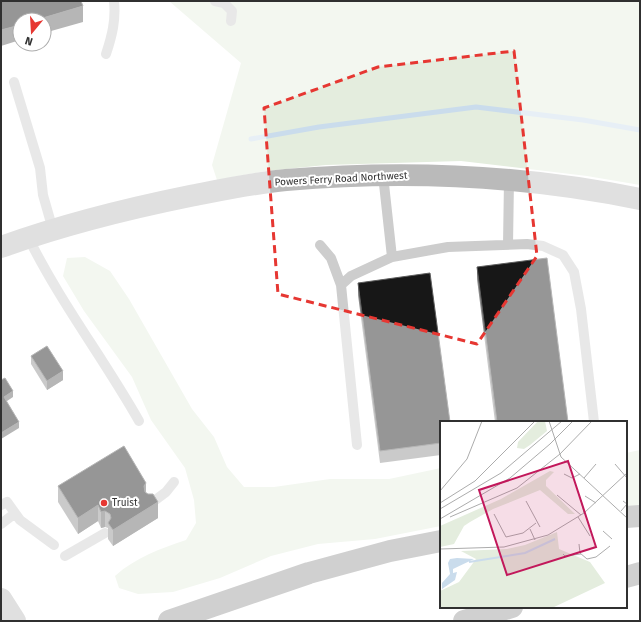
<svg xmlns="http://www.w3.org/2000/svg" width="641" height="622" font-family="'Fira Sans',sans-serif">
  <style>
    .green { fill: #e4edde }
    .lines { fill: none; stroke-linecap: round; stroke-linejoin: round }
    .stream { stroke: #cadcec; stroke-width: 5 }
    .lane { stroke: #cdcdcd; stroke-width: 10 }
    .secondary { stroke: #bababa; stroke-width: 22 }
    .highway { stroke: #979797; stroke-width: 22 }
    .wall { fill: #8b8b8b }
    .shaded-wall { fill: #5d5d5d }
    .building { fill: #171717; stroke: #5d5d5d }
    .marked { fill: none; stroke: #e63732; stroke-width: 3; stroke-dasharray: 8 5; stroke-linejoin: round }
    .poi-dot { fill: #e63732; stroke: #fff; stroke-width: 1.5 }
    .labels { text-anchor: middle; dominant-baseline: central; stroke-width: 4; stroke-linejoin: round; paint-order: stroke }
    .street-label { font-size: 10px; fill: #303030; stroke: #fff }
    .poi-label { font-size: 10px; fill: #303030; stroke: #fff; text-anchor: start }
    .inset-river { fill: none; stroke: #cadcec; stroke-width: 2 }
    .inset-road { fill: none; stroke: #acacac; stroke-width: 1 }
    .view { fill: #c2185b; fill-opacity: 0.15; stroke: #c2185b; stroke-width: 2 }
    .inset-edge { fill: none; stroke: #303030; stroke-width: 2 }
  </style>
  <rect width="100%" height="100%" fill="#fff"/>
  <!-- green -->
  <path class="green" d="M169,1h471v184l-53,-9 -126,-15 -135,4 -60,6 -49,9 -5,-15 29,-102z
    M85,257l25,14 19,28 63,110 22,28 13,30 17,20h30l56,-8h59l52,-11v58l-66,13 -57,5 -47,12 -51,22 -47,14 -35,2 -19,-6 -4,-12c21,-19 45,-27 71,-36l10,-17 -2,-23 -9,-32 -34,-48 -19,-43 -48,-66 -21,-35 4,-18z
    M640,450v56l-14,1v-54z"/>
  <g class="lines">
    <!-- stream -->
    <path class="stream" d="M251,139l68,-12 157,-20 107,13 57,10"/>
    <!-- lane -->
    <path class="lane" d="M215,1l9,2 8,8 -1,10
      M106,54c6,-18 10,-34 8,-53
      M14,82l26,86 3,27 10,35
      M383,175l9,82
      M28,237c32,65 76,122 111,184
      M320,245l11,13 10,27 16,160
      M508,245l1,-65
      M341,285l10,-9 41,-19 56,-10 79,-3 16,2 20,9 11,17 7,37 13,113
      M150,504l16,-12 8,-10
      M1,505l6,-3 13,18 34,25
      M1,524l13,-10
      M65,556l40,-23"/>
    <!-- secondary -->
    <path class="secondary" d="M1,247c61,-22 125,-38 189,-51 31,-6 64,-13 96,-16 119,-10 238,-5 354,19
      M1,599l14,22"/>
    <!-- highway -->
    <path class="highway" d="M626,517l14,-1
      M626,577l14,-4
      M169,621l140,-48 81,-22 51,-10
      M464,621l48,-14"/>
  </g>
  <!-- wall -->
  <path class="wall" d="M477,267l91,155h-73l-18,-143z
    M358,283l83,139v33l-61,8 -22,-168z
    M31,356l32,24 -16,10 -16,-26z
    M58,486l88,7 12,25 -45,28 -5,-7v-11l-3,-1 -4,1 -3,-7 -20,13 -20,-32z"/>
  <!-- shaded-wall -->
  <path class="shaded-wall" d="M83,6v16l-39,11v-13h-8z
    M20,25v15l-19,6v-16z
    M63,371v9l-16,10v-9z
    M13,391v6l-9,6v-6z
    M19,422v6l-18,11v-6z
    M146,483v16l-2,3v-16z
    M158,502v16l-45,28v-16z
    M98,505v16l-20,13v-16z
    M105,511v16l-4,1v-16z"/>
  <!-- building -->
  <path class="building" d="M1,1h80l2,5 -47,14h-16v5l-19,5z
    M547,258l21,164h-71l-20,-155z
    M430,273l20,149h-9v21l-61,8 -22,-168z
    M47,346l16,25 -16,10 -16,-25z
    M5,378l8,13 -9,6 15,25 -18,11v-53z
    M124,446l22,37 -2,3 1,6 3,2h5l5,8 -45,28 -5,-7 3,-5 -1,-4 -5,-3 -4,1 -3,-7 -20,13 -20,-32z"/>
  <!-- marked area -->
  <path d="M0 0H641V622H0ZM514,51l23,205 -60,88 -199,-50 -14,-186 114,-41z" fill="#fff" fill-opacity=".55" fill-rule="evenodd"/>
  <path class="marked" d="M514,51l23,205 -60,88 -199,-50 -14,-186 114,-41z"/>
  <!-- markers -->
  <circle class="poi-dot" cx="104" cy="503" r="4"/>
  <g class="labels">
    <!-- street labels -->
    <g class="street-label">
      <text transform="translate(341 179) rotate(-3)">Powers Ferry Road Northwest</text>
    </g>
    <!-- poi labels -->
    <g class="poi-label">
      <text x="112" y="503">Truist</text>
    </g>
  </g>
  <!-- overview -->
  <g transform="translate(440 421)">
    <rect width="187" height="187" fill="#fff"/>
    <path d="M98,0h7l2,10 -17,14 -6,4 -7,-1 1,-6zM110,50l4,1 -8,8v6l29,28h-7l-28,-24 -47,19 -23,13 -6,4 -10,18 -14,3v-21l61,-27zM117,111l2,17 31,13 15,21 -53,25h-112v-17l19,-9 17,-23 -15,-8 46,-2 18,-4z" fill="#e4edde"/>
    <path d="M17,137l17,1 -21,10v4l4,-1 -2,8 -13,9v-6l8,-9 -2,-11 2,-4z" fill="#cadcec"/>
    <path class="inset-river" d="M29,141l56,-9 30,-14"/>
    <path class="inset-road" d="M109,0l12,36 66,61M120,33l32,-33M175,43l12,14M124,53l8,4 8,-4M144,57l12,-14M0,70l27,-32 15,-38M117,74l24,20M145,75l11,7M141,79l3,13M86,80l14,26M0,82l35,-22 60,-60M0,88l61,-36 61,-52M181,90l6,-7 -4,-3M54,93l12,23 17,-4 13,-10M10,96l67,-29 43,-34M138,96l12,19M0,98l70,-41 40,-34 23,-23M90,108l5,11M163,110l9,8M139,123l1,9 7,6 9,-2 14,-11M0,128l64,-2 44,-12 36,-22 43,-40M123,133l2,2 16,-2"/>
    <path class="view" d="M128,40l28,86 -89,28 -28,-85z"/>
    <rect width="187" height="187" class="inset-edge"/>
  </g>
  <!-- border -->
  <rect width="641" height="622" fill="none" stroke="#303030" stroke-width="4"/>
  <!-- north arrow -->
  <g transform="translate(32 32) rotate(198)"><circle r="19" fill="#ffffff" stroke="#acacac"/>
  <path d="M0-3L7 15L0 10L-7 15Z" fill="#e63732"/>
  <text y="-6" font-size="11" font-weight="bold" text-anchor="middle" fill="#303030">N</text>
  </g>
</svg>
